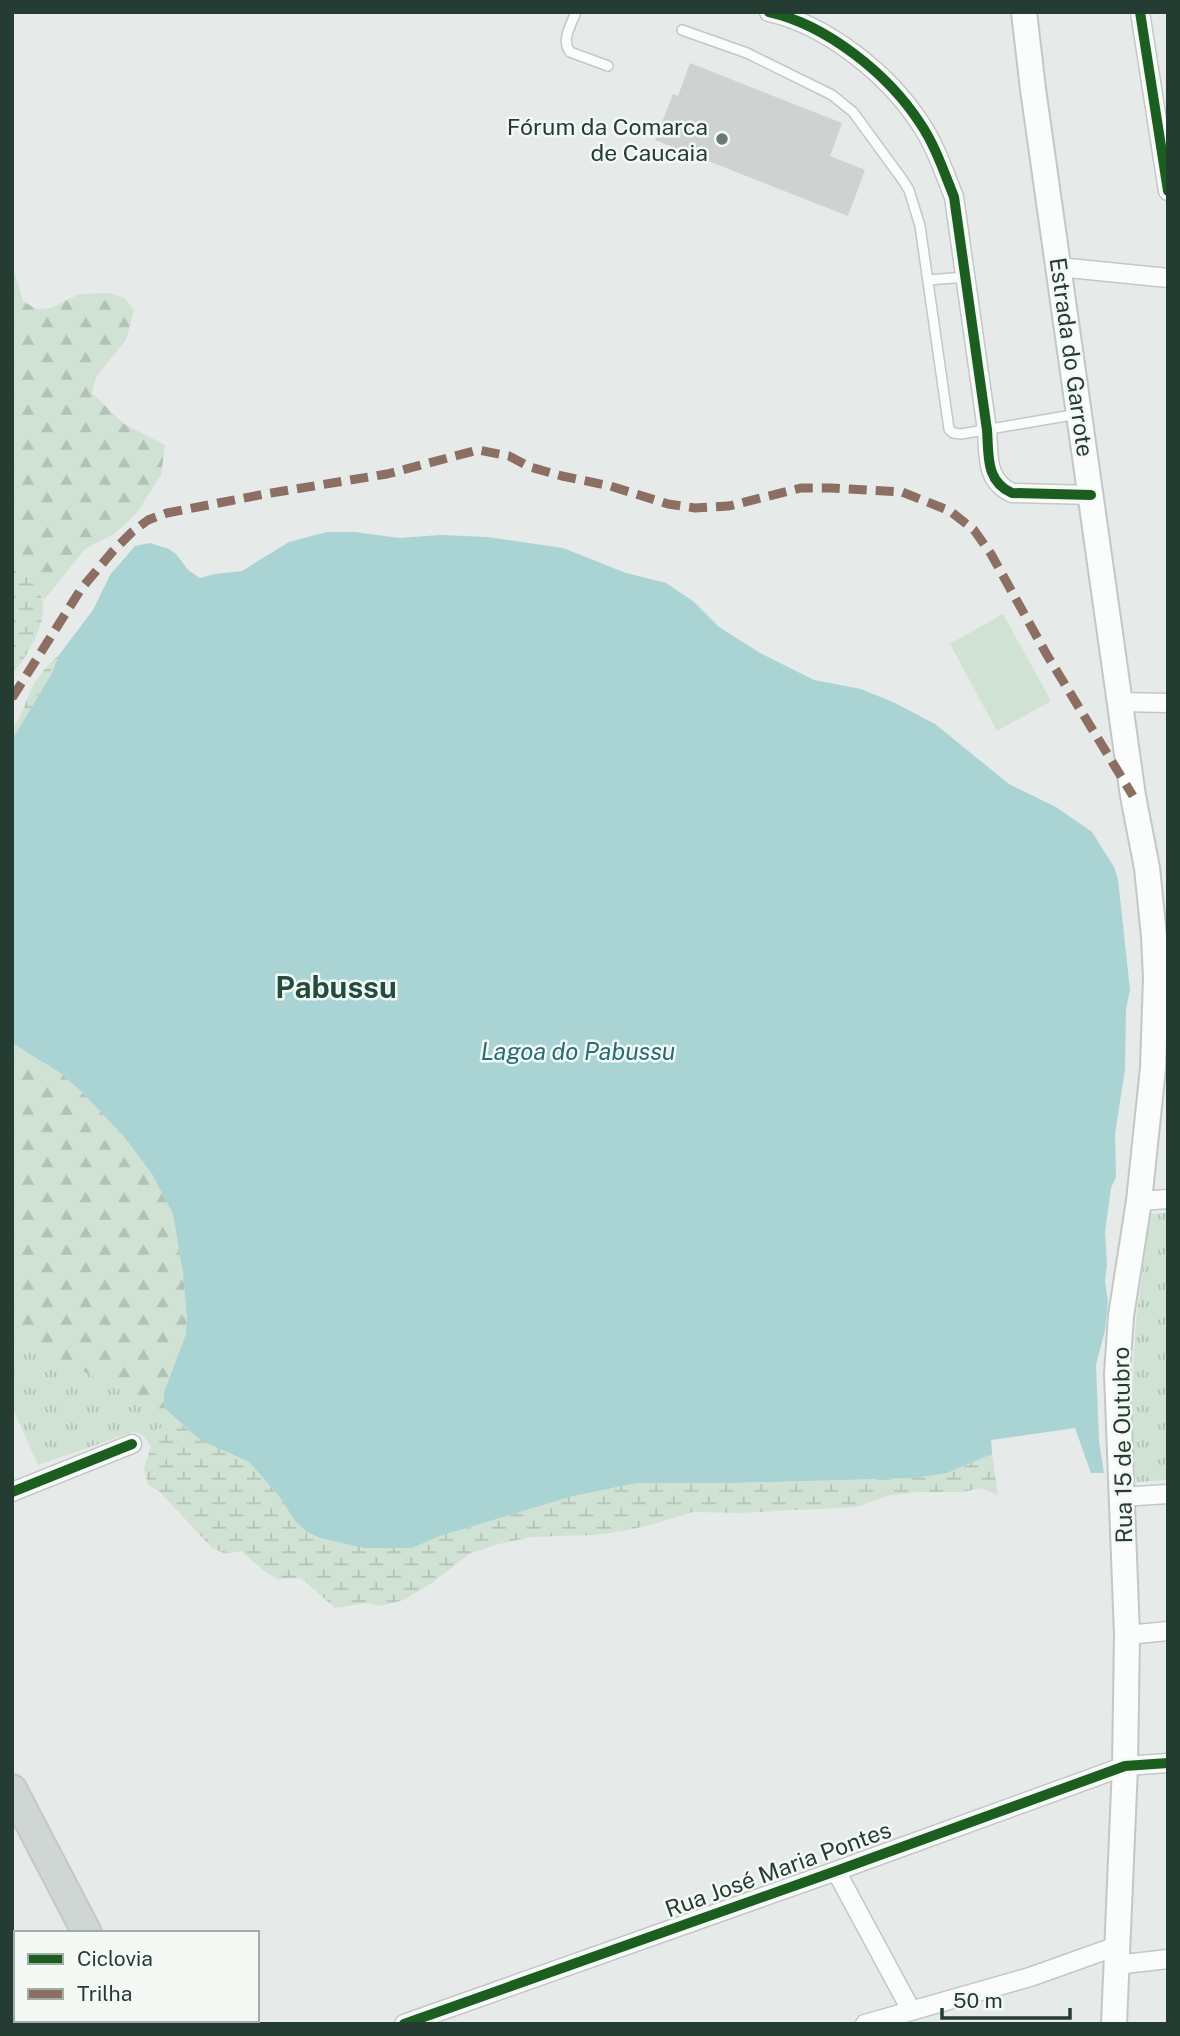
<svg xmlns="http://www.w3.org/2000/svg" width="1180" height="2036" font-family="'Public Sans',sans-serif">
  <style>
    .grass { fill: url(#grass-tufts) }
    .forest { fill: url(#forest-firs) }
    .wetland { fill: url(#wetland-marsh) }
    .garden { fill: #d0e2d4 }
    .water { fill: #aad3d4 }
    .building { fill: #ced3d1 }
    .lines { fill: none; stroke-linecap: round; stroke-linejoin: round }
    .lane-casing { stroke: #c3c7c5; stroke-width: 12 }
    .street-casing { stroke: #c3c7c5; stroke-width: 21 }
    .secondary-casing { stroke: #c2c8c5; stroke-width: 28 }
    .primary-casing { stroke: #c2c9c6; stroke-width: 32 }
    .lane { stroke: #fbfcfc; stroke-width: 9 }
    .street { stroke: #fbfcfc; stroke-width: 18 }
    .secondary { stroke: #fbfcfc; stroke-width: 24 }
    .primary { stroke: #cfd6d3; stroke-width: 28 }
    .quiet { stroke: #8d6e63; stroke-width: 9; stroke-dasharray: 18 9; stroke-linecap: butt }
    .cycleway-casing { stroke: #f4f9f6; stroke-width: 15 }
    .cycleway { stroke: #1b5e20; stroke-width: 10 }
    .poi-dot { fill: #697972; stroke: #f4f9f6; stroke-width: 2.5 }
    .labels { text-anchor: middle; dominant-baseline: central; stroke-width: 5; stroke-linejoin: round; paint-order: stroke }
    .poi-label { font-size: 23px; fill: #253c33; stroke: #f4f9f6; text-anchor: end }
    .street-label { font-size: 23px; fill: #253c33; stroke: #f4f9f6 }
    .water-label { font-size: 24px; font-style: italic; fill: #236d73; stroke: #f4f9f6 }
    .district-label { font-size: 30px; font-weight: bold; fill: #224c3e; stroke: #f4f9f6 }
  </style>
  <defs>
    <pattern id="grass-tufts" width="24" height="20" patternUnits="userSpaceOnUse" patternTransform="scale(1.75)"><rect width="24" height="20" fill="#d0e2d4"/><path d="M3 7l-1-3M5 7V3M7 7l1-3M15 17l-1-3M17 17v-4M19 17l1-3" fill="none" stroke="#b2c3b6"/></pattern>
    <pattern id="forest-firs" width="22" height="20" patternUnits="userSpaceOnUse" patternTransform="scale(1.75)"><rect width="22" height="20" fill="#d0e2d4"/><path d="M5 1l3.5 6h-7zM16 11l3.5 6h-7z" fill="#b2c3b6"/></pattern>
    <pattern id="wetland-marsh" width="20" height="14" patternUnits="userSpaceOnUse" patternTransform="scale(1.75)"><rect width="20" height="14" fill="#d0e2d4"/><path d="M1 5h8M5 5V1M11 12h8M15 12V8" fill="none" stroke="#b2c3b6"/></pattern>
  </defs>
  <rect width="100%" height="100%" fill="#e6eae8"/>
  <!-- grass -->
  <path class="grass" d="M1168,1213v267l-32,2 -5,-74 5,-87 14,-107z
    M12,1348l32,3 60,31 22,8 18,13 14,6 6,-1 14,13 -35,14 -10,-3 -95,33 -26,-58z"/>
  <!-- forest -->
  <path class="forest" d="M12,263l11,38 13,8 15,-1 28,-14 31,-1 15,6 9,11 -8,30 -30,37 -4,16 32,31 41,21 -4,30 -25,39 -22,20 -29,15 -41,51 -7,-13 -25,-22z
    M12,1043l47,29 23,20 43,46 27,36 21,40 10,59 4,46 -1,15 -22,58v16l-6,1 -14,-6 -18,-13 -22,-8 -60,-31 -32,-3z"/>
  <!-- wetland -->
  <path class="wetland" d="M12,565c12,8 26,19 30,33 7,21 -15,61 -30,75z
    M59,655l-7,18 -40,67v-11c9,-10 13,-25 18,-37 6,-14 18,-28 29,-37z
    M178,1421l22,19 49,22 30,34 16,25 117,27 28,-12 133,-40 64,-13h94l185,-5 31,-5 45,-19 6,41 -17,-7 -18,4h-46l-31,4 -29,11 -117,6 -47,-1 -39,12 -30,7 -30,4 -62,2 -33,7 -30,10 -37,29 -29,17 -22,6 -16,-3 -30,5 -34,-30 -23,1 -14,-8 -23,-20 -15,3 -14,-6 -52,-56 -12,-8 -4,-15 7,-22 -8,-12z"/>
  <!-- garden -->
  <path class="garden" d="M1003,614l48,87 -54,30 -47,-87z"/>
  <!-- water -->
  <path class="water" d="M327,532h28l44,6 41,-3 47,2 76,11 63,25 40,10 27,18 26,26 41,26 54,27 47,9 34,14 40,21 74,60 47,23 36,25 22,35 4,12 12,111 -4,19 -1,60 -10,65 1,43 -5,11 -6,44 2,32 -2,17 3,21 -3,28 -9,35 3,76 5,32h-13l-16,-45 -84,12 1,14 -45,19 -31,5 -185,5h-94l-64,13 -133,40 -28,12h-47l-45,-10 -13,-6 -12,-11 -16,-25 -30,-34 -49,-22 -36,-32v-16l22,-58 1,-15 -4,-46 -10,-59 -21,-40 -27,-36 -43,-46 -23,-20 -47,-29v-303l40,-67 7,-18 34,-45 17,-35 25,-29 15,-3 19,6 7,5 12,16 12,8 15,-4 27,-3 47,-29z"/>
  <!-- building -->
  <path class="building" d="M690,63l152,60 -12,33 35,14 -17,46 -193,-76 18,-46 5,2z"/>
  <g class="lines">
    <!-- lane casing -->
    <g class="lane-casing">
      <path id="lane" d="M576,12c-5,13 -15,28 -6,40l38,14
        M682,30l65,23 85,42 21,17 49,67 7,11 11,36 29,203 4,4 8,1 117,-20
        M928,280l38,-3"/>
    </g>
    <!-- street casing -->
    <g class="street-casing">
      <path id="street" d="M769,12c58,13 119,62 151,111 15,22 24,49 34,74l33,233c2,25 -2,51 25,63l79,2
        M1140,12l28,179
        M1059,267l109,11
        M1121,702l47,1
        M1139,1201l29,-2
        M12,1492l120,-48
        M1121,1497l47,-3
        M1127,1635l41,-4
        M836,1871l75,139
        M1116,1965l52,-6
        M404,2024l432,-153 289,-105 43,-3
        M865,2024l165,-47 87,-31"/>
    </g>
    <!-- secondary casing -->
    <g class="secondary-casing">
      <path id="secondary" d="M1024,12l9,77 100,707 14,72 7,68 2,42 -3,90 -14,133 -18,115 -4,58 10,261 -2,131 -11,258"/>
    </g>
    <!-- primary casing -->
    <g class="primary-casing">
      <path id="primary" d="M12,1789l75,144
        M133,2020l2,4"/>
    </g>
    <!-- lane -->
    <use href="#lane" class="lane"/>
    <!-- street -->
    <use href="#street" class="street"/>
    <!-- secondary -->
    <use href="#secondary" class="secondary"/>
    <!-- primary -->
    <use href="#primary" class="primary"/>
    <!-- quiet -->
    <path class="quiet" d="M12,698l69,-109 32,-38 19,-19 16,-12 19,-7 98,-19 122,-20 91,-24 31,6 21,11 32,9 48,10 58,18 27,4 34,-2 72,-18h30l71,4 48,19 24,19 17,24 56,101 86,141"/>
    <!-- cycleway casing -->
    <g class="cycleway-casing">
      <path id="cycleway" d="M769,12c58,13 119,62 151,111 15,22 24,49 34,74l33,233c2,25 -2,51 25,63l79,2
        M1140,12l28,179
        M12,1492l120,-48
        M404,2024l432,-153 289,-105 43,-3"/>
    </g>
    <!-- cycleway -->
    <use href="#cycleway" class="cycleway"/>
  </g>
  <!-- markers -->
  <circle class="poi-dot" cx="722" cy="139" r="7"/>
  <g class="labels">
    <!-- poi labels -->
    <g class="poi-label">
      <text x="708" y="126">Fórum da Comarca<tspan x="708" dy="26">de Caucaia</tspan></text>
    </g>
    <!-- street labels -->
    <g class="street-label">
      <text transform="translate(1072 357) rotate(82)">Estrada do Garrote</text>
      <text transform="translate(1122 1445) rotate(-91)">Rua 15 de Outubro</text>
      <text transform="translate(778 1869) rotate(-20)">Rua José Maria Pontes</text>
    </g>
    <!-- water labels -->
    <g class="water-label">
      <text x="578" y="1051">Lagoa do Pabussu</text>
    </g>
    <!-- district labels -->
    <g class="district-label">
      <text x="336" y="987">Pabussu</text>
    </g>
  </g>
  <!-- border -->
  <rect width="1180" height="2036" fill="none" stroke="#253c33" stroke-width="28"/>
  <!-- legend -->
  <rect x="14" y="1931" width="245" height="91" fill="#f4f9f6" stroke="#a1ada8" stroke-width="2"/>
  <rect x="28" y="1954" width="35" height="10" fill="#1b5e20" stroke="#a1ada8" stroke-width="2"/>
  <text x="77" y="1966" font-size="21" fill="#253c33">Ciclovia</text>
  <rect x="28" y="1989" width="35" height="10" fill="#8d6e63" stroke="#a1ada8" stroke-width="2"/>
  <text x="77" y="2001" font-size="21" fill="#253c33">Trilha</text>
  <!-- scale -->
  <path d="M942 2008v10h128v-10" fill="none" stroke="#253c33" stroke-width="3.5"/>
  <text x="953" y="2008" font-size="21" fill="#253c33" stroke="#f4f9f6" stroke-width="5" paint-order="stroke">50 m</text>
</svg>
